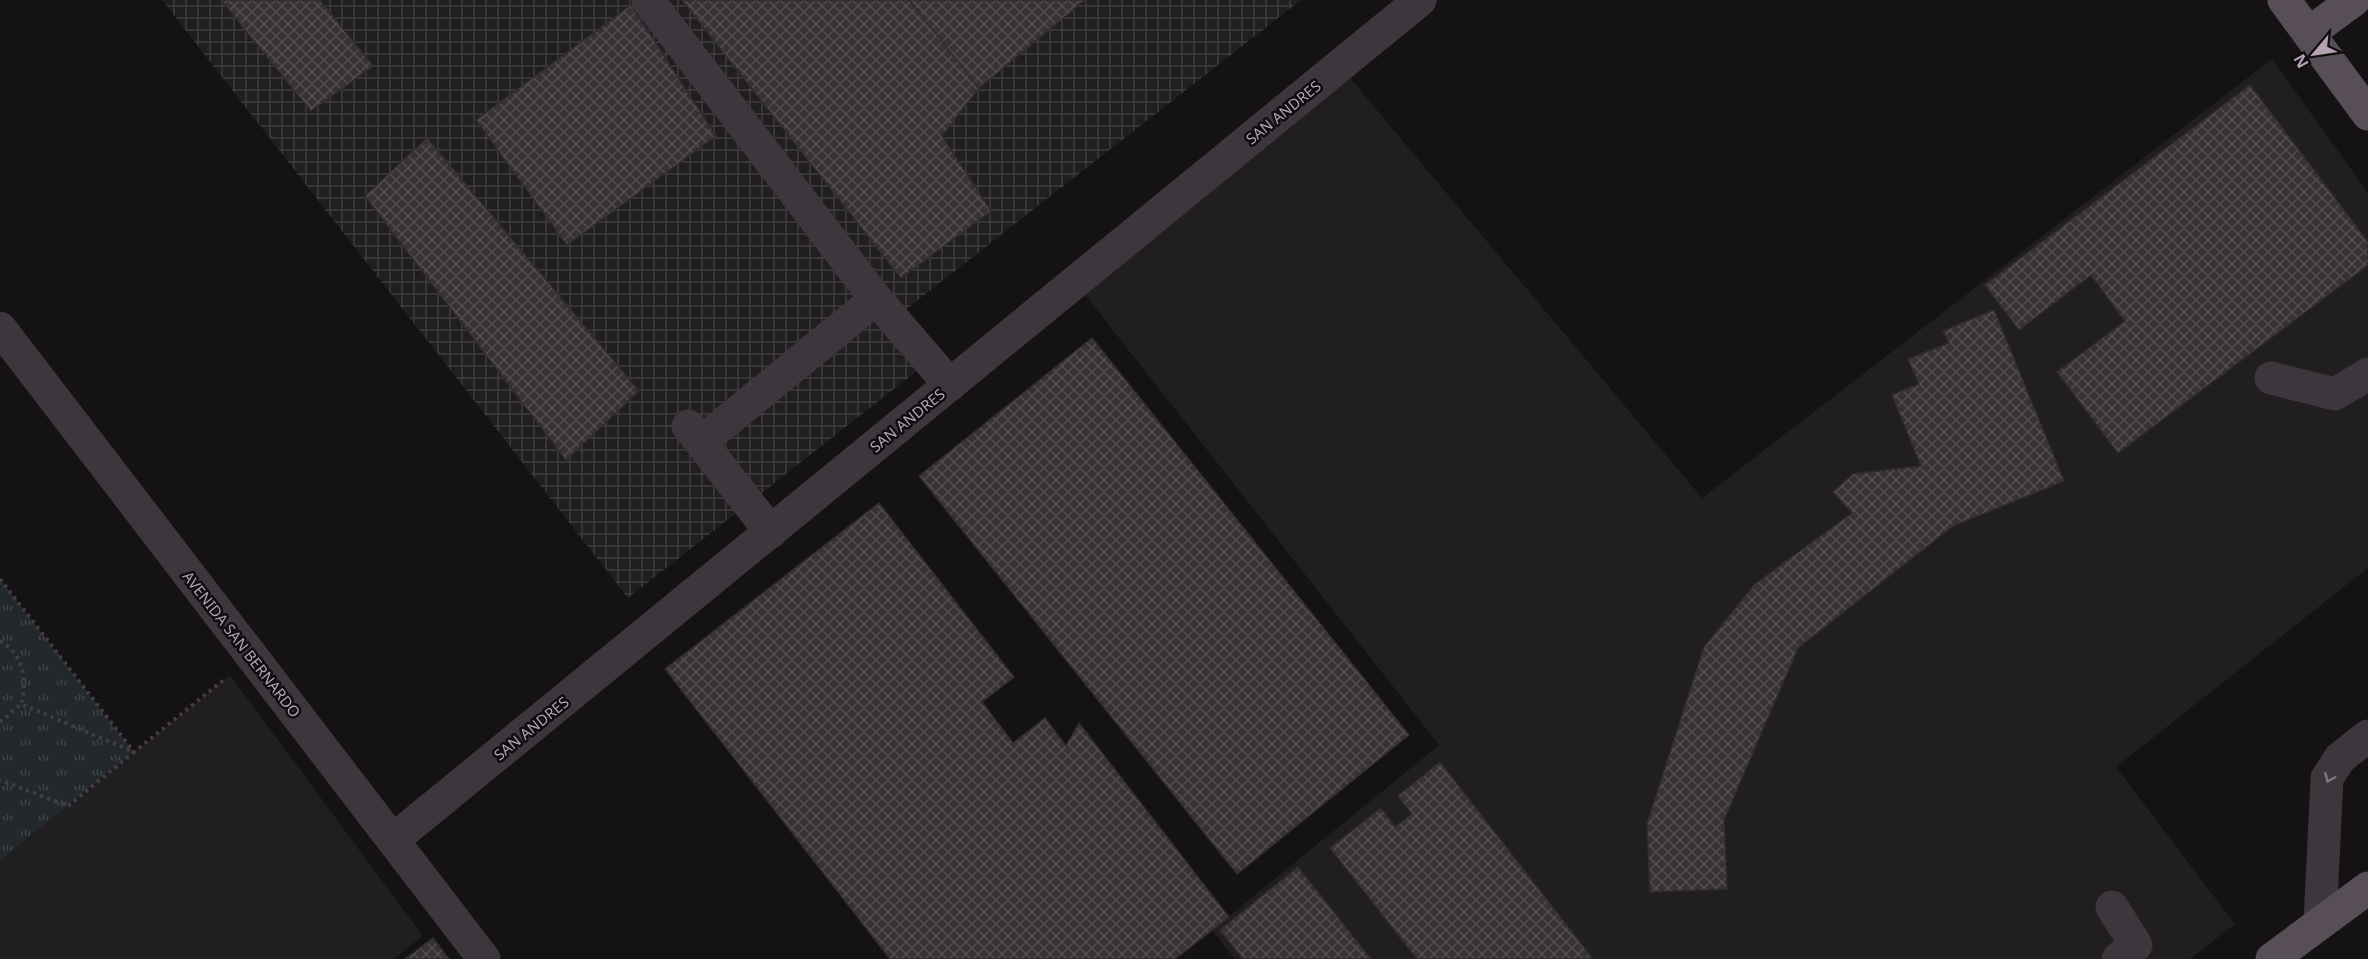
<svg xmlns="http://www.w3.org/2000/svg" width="2368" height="959" font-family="'Noto Sans',sans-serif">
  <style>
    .built { fill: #211e20 }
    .industrial { fill: url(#industrial-grid) }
    .grass { fill: url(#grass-tufts) }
    .building { fill: url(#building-cross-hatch); stroke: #302c2f; stroke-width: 1.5 }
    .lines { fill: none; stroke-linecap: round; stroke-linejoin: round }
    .path { stroke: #453c45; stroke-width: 4; stroke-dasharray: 3 4.5; stroke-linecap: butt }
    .minor { stroke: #3e363d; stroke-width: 33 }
    .major { stroke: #584e57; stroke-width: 33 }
    .oneway { stroke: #857785 }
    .labels { text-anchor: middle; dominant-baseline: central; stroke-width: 5; stroke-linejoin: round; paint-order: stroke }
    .street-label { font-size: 15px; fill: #b5a2b5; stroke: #0f0d0e }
  </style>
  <defs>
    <pattern id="industrial-grid" width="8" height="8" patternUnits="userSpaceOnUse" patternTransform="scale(1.5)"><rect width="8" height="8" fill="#211e20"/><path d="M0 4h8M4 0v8" fill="none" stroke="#3f3c3e"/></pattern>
    <pattern id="grass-tufts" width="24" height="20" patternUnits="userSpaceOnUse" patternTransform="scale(1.5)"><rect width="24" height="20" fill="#22282c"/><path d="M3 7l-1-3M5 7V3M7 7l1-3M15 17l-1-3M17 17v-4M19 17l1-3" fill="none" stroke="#404448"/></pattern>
    <pattern id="building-cross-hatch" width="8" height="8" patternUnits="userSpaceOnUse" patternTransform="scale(1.5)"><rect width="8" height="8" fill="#363235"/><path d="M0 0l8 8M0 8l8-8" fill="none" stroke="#514d50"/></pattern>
  </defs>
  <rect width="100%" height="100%" fill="#141213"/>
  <!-- built -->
  <path class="built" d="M2272,59l96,134v375l-252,199 119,157 -45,35h-955l-23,-29 227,-185 -364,-463 265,-216 362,432z
    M230,675l193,261 -29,23h-394v-98z"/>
  <!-- industrial -->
  <path class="industrial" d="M162,0h500l274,356 -308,242z
    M665,0h636l-396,310z"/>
  <!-- grass -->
  <path class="grass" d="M0,579l134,173 -134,109z"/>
  <!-- building -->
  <path class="building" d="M221,0h99l53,66 -62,45z
    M682,0h227l70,88 -37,48 49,75 -90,67z
    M909,0h176l-106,88z
    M631,5l85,131 -149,109 -91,-125z
    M2250,85l118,157v23l-250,188 -61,-81 68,-51 -34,-46 -72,55 -34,-45z
    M427,138l212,253 -73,69 -201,-264z
    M1994,310l70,171 -111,45 -155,122 -74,172 3,69 -77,3 -3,-68 57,-177 51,-63 97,-71 -19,-21 20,-18 68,-8 -29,-71 27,-11 -11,-25 41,-16 -6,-12z
    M1092,338l317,397 -172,139 -318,-398z
    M879,503l135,174 -32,25 31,41 32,-25 21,28 13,-23 150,194 -54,42h-285l-225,-290z
    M1440,762l153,197h-176l-87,-111 51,-40 14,19 17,-13 -14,-18z
    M1298,867l73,92h-128l-23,-29z
    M433,938l16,21h-44z"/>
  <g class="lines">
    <!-- path -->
    <path class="path" d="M0,579l134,173 92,-74
      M0,641c23,13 28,39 21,63
      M0,722l21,-18 113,48 -66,54 -68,-26"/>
    <!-- minor -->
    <path class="minor" d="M648,0l228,299 74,86
      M0,328l484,631
      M2271,378l64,16 33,-20
      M688,426l83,106
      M701,442l175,-143
      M393,840l1027,-840
      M2112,907l24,38 -18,14
      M2320,922l7,-144 13,-20 28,-22"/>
    <!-- major -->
    <path class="major" d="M2284,0l84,114
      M2309,33l45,-33
      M2272,959l96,-71"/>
  </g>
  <!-- one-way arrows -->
  <defs><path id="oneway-chevron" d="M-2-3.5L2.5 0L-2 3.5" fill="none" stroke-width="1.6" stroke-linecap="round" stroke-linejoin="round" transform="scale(1.5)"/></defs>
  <use class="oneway" href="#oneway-chevron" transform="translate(2329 778) rotate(113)"/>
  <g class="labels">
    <!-- street labels -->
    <g class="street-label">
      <text transform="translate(1283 112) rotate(-39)">SAN ANDRES</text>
      <text transform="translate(907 420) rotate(-39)">SAN ANDRES</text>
      <text transform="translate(242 644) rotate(52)">AVENIDA SAN BERNARDO</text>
      <text transform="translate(531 728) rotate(-39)">SAN ANDRES</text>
    </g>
  </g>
  <!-- north arrow -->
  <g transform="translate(2314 54) rotate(241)" stroke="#0f0d0e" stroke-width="4.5" paint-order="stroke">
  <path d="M0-4.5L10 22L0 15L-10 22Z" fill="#b5a2b5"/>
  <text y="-9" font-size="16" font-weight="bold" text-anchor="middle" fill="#b5a2b5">N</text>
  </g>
</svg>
